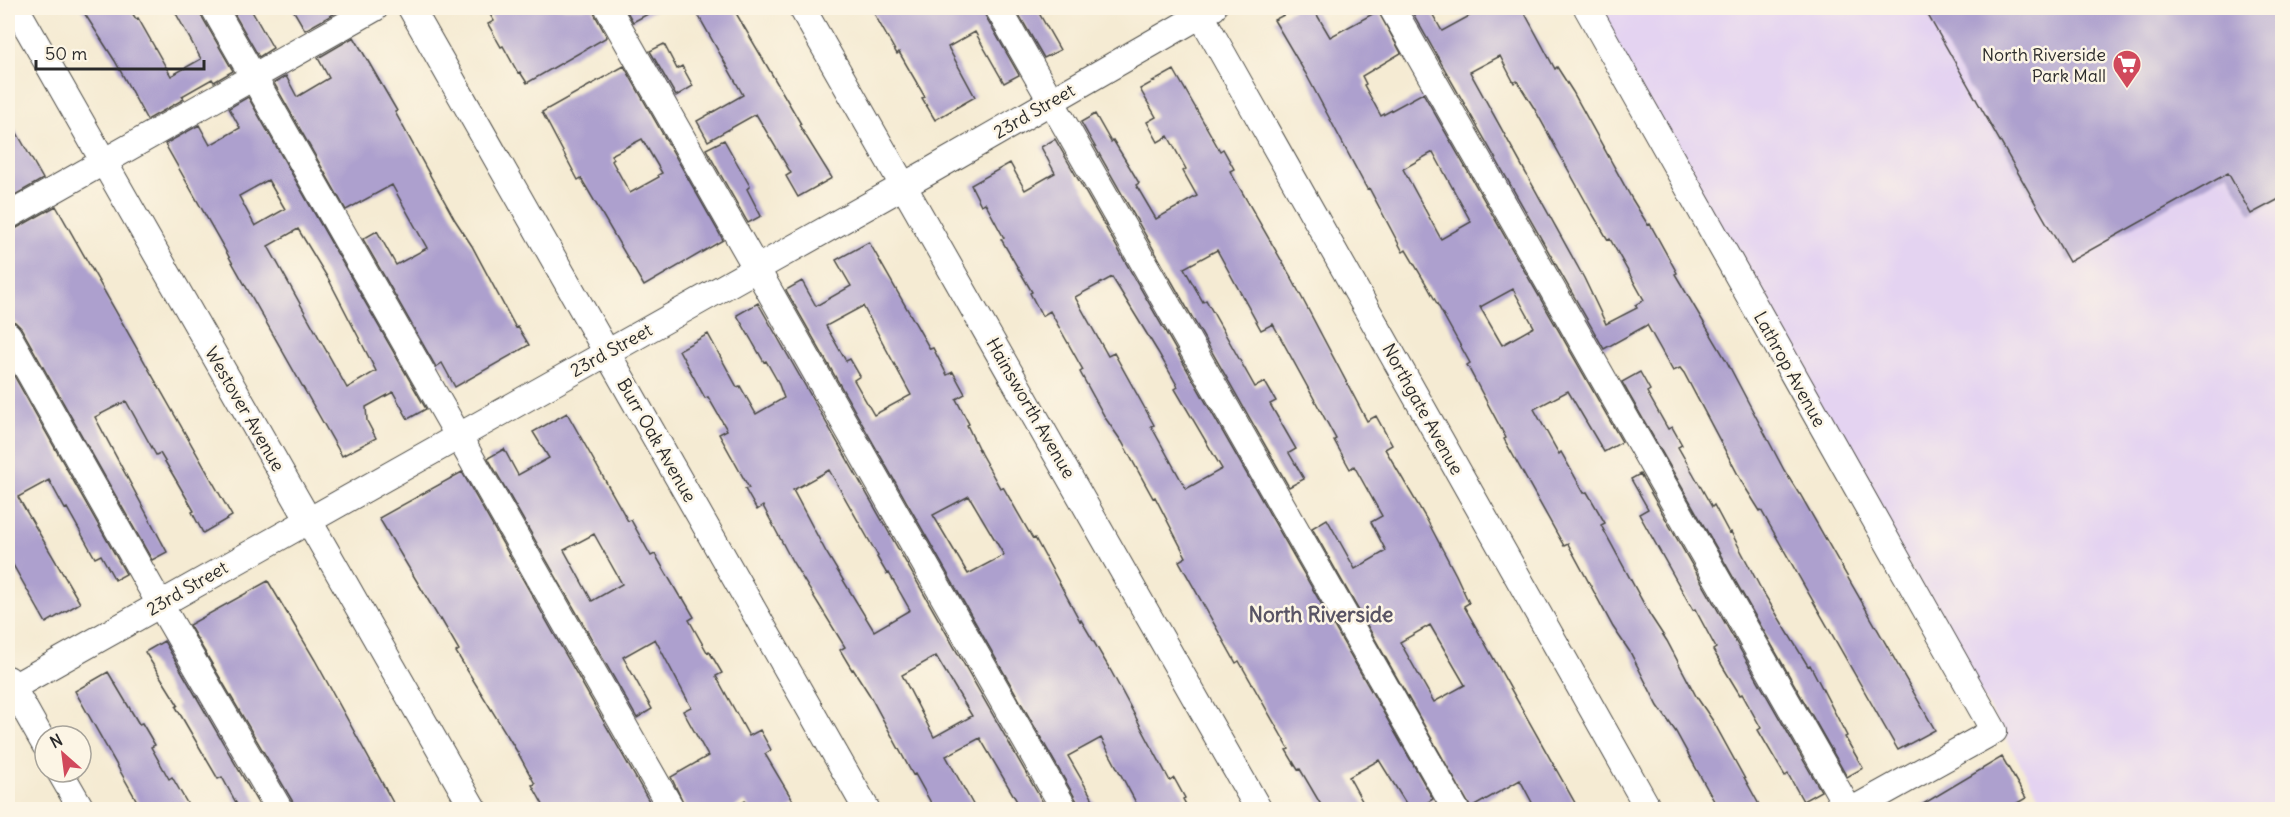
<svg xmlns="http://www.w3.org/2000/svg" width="2290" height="817" font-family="Delius,sans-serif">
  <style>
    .built { fill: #e4d3f1 }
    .building { fill: #ada0ce; fill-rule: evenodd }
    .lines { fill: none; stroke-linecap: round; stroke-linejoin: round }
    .minor-casing { stroke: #494844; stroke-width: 28 }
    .minor { stroke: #fff; stroke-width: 26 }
    .labels { text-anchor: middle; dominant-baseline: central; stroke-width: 5; stroke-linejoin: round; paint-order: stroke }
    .poi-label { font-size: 18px; fill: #2b2b2b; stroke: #fcf5e5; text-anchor: end }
    .street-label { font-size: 18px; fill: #2b2b2b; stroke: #fcf5e5 }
    .quarter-label { font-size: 21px; font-weight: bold; fill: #585464; stroke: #fcf5e5 }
  </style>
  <rect width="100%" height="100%" fill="#fcf5e5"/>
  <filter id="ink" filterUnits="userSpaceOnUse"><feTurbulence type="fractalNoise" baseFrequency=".0167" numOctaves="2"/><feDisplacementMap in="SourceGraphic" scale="12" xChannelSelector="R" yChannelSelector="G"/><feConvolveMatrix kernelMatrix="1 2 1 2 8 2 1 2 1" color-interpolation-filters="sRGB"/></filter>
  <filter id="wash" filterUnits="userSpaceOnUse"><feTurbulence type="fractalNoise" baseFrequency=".008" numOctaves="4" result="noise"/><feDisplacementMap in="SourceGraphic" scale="24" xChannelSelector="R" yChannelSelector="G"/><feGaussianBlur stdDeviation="1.35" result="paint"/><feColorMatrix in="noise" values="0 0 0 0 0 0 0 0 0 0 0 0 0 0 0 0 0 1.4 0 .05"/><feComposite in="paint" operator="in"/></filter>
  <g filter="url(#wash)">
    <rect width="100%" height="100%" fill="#f5ebd3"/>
    <!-- built -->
    <path class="built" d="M1594,8h688v801h-236z"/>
    <g id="blocks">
      <!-- building -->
      <path class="building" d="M81,8h48l7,11 2,-1 33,58 30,-17 -28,-51h26l2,7 32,56 -19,11 -2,-3 -30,17 2,3 -37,21 -32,-59z
        M231,8h19l23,40 -14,9z
        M292,8h45l2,3 -34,19z
        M486,8h107l2,7 12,22 -80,46 -7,-11 -2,1 -15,-27 -2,1 -13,-23 6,-3z
        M625,8h34l-26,14z
        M707,8h26l68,116 -2,1 33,53 -34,19 -12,-21 5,-3 -35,-59 -48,27 -11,-20 46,-26 -46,-82z
        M871,8h112l2,7 34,60 -15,8 -29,-51 -27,15 27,50 -40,23 -13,-22 3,-1 -26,-45 -2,2z
        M1015,8h21l24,42 -16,8z
        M1297,8h16l17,29 48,-26 23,42 -39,23 4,8 -2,1 17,31 42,-23 199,349 -18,10 -36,-61 -34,18 25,45 2,-2 23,41 3,-1 18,31 -4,2 49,90 17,26 29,55 17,25 49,89h-43l-43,-78 -18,-26 -28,-54 -17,-25 -45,-83 -4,2 -60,-107 2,-1 -39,-73 3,-2 -45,-81 -19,-32 -3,2 -34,-64 -2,1 -61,-115 -32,-54zM1433,152l38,70 -30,17 -38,-70zM1513,289l21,38 -32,18 -22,-38z
        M1415,8h14l13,23 42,-23h38l33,61 2,-2 16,25 59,107 16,26 2,-1 27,49 -2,1 51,86 58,110 15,24h1l135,236 -37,20 -137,-240 -1,1 -17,-27 -59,-111 -4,-5 -7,3 -26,-46 -43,24 -193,-339zM1500,56l14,27 3,-2 17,27 58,105 16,27 2,-1 34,61 -9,5 2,3 -31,16 -22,-46 -114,-206z
        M1924,8h359v189l-32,17 -23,-41 -159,89z
        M354,37l43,74 -2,1 60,108 17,26 44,82 2,-1 11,18 -74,42 -13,-24 -6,4 -73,-128 14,-8 19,34 31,-17 -35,-63 -46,25 -72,-127 12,-7 11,21 32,-19 -11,-20z
        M664,44l13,25 5,-3 11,20 -17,10 -26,-45z
        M624,66l99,174 -79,46 -63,-108 -3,2 -36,-68zM642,139l20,34 -4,2 1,2 -29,16 -18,-32 2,-2 -3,-4z
        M1174,70l46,81 3,-2 11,20 -4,2 61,106 76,144 9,-5 16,29 -7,4 42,71 29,55 13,28 -5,3 115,204h-43l-16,-30 -49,28 -159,-280 15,-9 28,50 31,-18 -15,-29 11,-6 -28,-50 -4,3 -16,-29 2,-1 -63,-115 -12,6 -44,-80 -33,18 19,34 3,-2 49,87 10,-5 11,19 -6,3 26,45 -7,4 15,26 -15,8 -208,-365 14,-8 16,28 2,-2 16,26 10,17 -3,2 20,34 41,-23 -14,-25 3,-2 -18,-33 -10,6 -11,-20 9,-5 -16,-28zM1430,625l35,60 -31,17 -34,-60z
        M248,97l178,312 -18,10 -15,-27 -27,15 1,14 9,17 -34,18 -177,-312 34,-19 11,20 30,-17 -11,-20zM268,180l17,29 -30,17 -16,-30zM298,229l31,51 47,91 -29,17 -79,-142z
        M8,117l35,62 -35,20z
        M1055,139l378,660 -18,11h-5l-31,-50 -30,17 18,33h-43l-24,-41 -2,1 -12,-20 3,-1 -50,-88 -3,2 -57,-102 7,-4 -31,-60 -2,1 -31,-56 -16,-23 -26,-47 3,-2 -33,-59 -8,5 -12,-23 2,-1 -31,-53 3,-1 -19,-35 -4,2 -10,-20 39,-22 15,27 30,-17 -14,-26zM1112,277l46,75 20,35 -3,2 46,78 1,2 -36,20 -35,-63 3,-1 -11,-20 -29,-52 -6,3 -33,-59z
        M724,140l26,46 -3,3 14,27 -13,7 -42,-74z
        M56,206l176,310 -29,17 -11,-21 2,-1 -18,-31 -16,-27 -4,2 -30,-54 -31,16 72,135 -15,8 -131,-232 -6,-6 -7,-2v-89l7,-2z
        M869,242l61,107 3,-1 14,27 6,-3 12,22 -9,5 13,25 -2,1 14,29 19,34 3,-1 30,52 2,-1 45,83 1,-1 30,51 59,110 4,-3 11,20 -2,1 6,11h-49l-39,-72 -33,18 31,54h-19l-2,-7 -292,-513 16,-9 14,25 35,-20 -15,-26zM863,306l48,89 -37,20 -20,-35 6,-4 -10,-17 -4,2 -20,-35zM969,496l35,59 -36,19 -35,-59z
        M758,303l288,505 -3,2h-21l-42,-72 -34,18 30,54h-41l-20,-36 -2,1 -44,-81 -16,-25 -1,1 -12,-20 5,-3 -53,-86 -29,-55 -6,4 -12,-21 4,-1 -30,-54 8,-4 -19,-33 -3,1 -26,-48 29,-16 29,53 3,-1 16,28 28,-16 -6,-16 -12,-21 -2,1 -27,-47zM829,470l49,86 -1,1 10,17 2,-1 21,37 -36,21 -48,-79 -33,-62zM936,656l36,60 -38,21 -32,-62z
        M8,365l118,209 -11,6 -14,-25 -6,3 -28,-50 -2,1 -16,-29 -31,17 62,106 -34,20 -38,-67z
        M1640,372l10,18 -3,2 21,37 4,-2 10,18 -4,2 20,35 14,25 2,-2 15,28 2,-1 29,55 48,79 2,-1 37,71 -2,1 18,31 -16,9 -225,-395z
        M567,413l61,108 3,-1 20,36 4,-2 26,45 2,-1 11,19 -5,3 18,32 2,-1 13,22 -6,3 33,60 11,-6 11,20 -6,4 30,50 -9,6h-36l-5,-9 -15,9h-43l-16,-33 37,-21 -25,-45 8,-4 -36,-68 -32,18 29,52 -15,9 -149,-260 16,-9 14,26 31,-17 -16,-26zM594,534l28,50 -30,17 -28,-51z
        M462,472l192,338h-108l-14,-25 3,-1 -17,-31 -62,-101 3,-2 -18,-31 -1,1 -61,-102z
        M1640,474l181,317 -18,10 -15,-27 -3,2 -27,-46 3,-2 -19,-34 -2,1 -17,-28 -10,-17 3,-2 -21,-39 -2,1 -54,-96 9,-5 -17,-30z
        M268,581l47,79 82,150h-102l-2,-8 -104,-177z
        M164,641l98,169h-22l-18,-33 -4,2 -31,-53 -11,-19 2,-2 -33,-53z
        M108,672l31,52 3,-1 13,22 -4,2 18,32 3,-2 19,33h-49l-67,-119z
        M2002,757l24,41 -21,12h-92z"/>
    </g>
  </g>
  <g filter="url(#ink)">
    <use href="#blocks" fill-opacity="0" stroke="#494844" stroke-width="1.5"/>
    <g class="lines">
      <!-- minor casing -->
      <g class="minor-casing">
        <path id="minor" d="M16,8l458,802
          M214,8l458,802
          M411,8l456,802
          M608,8l457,802
          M802,8l457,802
          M998,8l458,802
          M1197,8l452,802
          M1392,8l457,802
          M1587,8l407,723 -142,79
          M8,216l367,-208
          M8,335l152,269 120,206
          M8,679l37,66
          M8,690l922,-519 283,-163
          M60,772l22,38"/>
      </g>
      <!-- minor -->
      <use href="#minor" class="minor"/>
    </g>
  </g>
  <!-- icons -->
  <defs>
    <g id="supermarket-pin" transform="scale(1.5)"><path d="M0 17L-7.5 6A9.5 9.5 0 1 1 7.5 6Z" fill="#d1495b" stroke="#fcf5e5"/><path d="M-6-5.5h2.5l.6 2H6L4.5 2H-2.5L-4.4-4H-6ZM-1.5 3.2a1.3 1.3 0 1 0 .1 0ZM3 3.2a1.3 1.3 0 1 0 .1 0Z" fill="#fff"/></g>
  </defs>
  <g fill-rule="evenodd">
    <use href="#supermarket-pin" x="2127" y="64"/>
  </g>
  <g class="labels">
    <!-- poi labels -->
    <g class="poi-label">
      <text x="2106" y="54">North Riverside<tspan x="2106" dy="21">Park Mall</tspan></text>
    </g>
    <!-- street labels -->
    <g class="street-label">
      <text transform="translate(1034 111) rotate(-30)">23rd Street</text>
      <text transform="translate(611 350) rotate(-29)">23rd Street</text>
      <text transform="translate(1790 369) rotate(61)">Lathrop Avenue</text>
      <text transform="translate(1031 408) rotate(60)">Hainsworth Avenue</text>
      <text transform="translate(245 409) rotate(60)">Westover Avenue</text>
      <text transform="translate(1423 409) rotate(61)">Northgate Avenue</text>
      <text transform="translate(657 440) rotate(60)">Burr Oak Avenue</text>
      <text transform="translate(187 588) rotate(-30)">23rd Street</text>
    </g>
    <!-- quarter labels -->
    <g class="quarter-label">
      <text x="1321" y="614">North Riverside</text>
    </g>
  </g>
  <!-- margin -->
  <rect width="2290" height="817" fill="none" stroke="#fcf5e5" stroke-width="30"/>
  <!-- north arrow -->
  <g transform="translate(63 754) rotate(332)"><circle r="28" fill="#fcf5e5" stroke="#a8a49b" stroke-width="1.5"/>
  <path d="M0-4.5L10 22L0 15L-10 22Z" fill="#d1495b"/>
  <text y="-9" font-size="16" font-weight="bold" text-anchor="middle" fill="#2b2b2b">N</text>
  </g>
  <!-- scale -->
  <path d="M36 60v9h168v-9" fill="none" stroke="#2b2b2b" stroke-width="3"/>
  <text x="45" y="60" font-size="18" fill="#2b2b2b" stroke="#fcf5e5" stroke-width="4.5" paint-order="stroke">50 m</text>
</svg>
